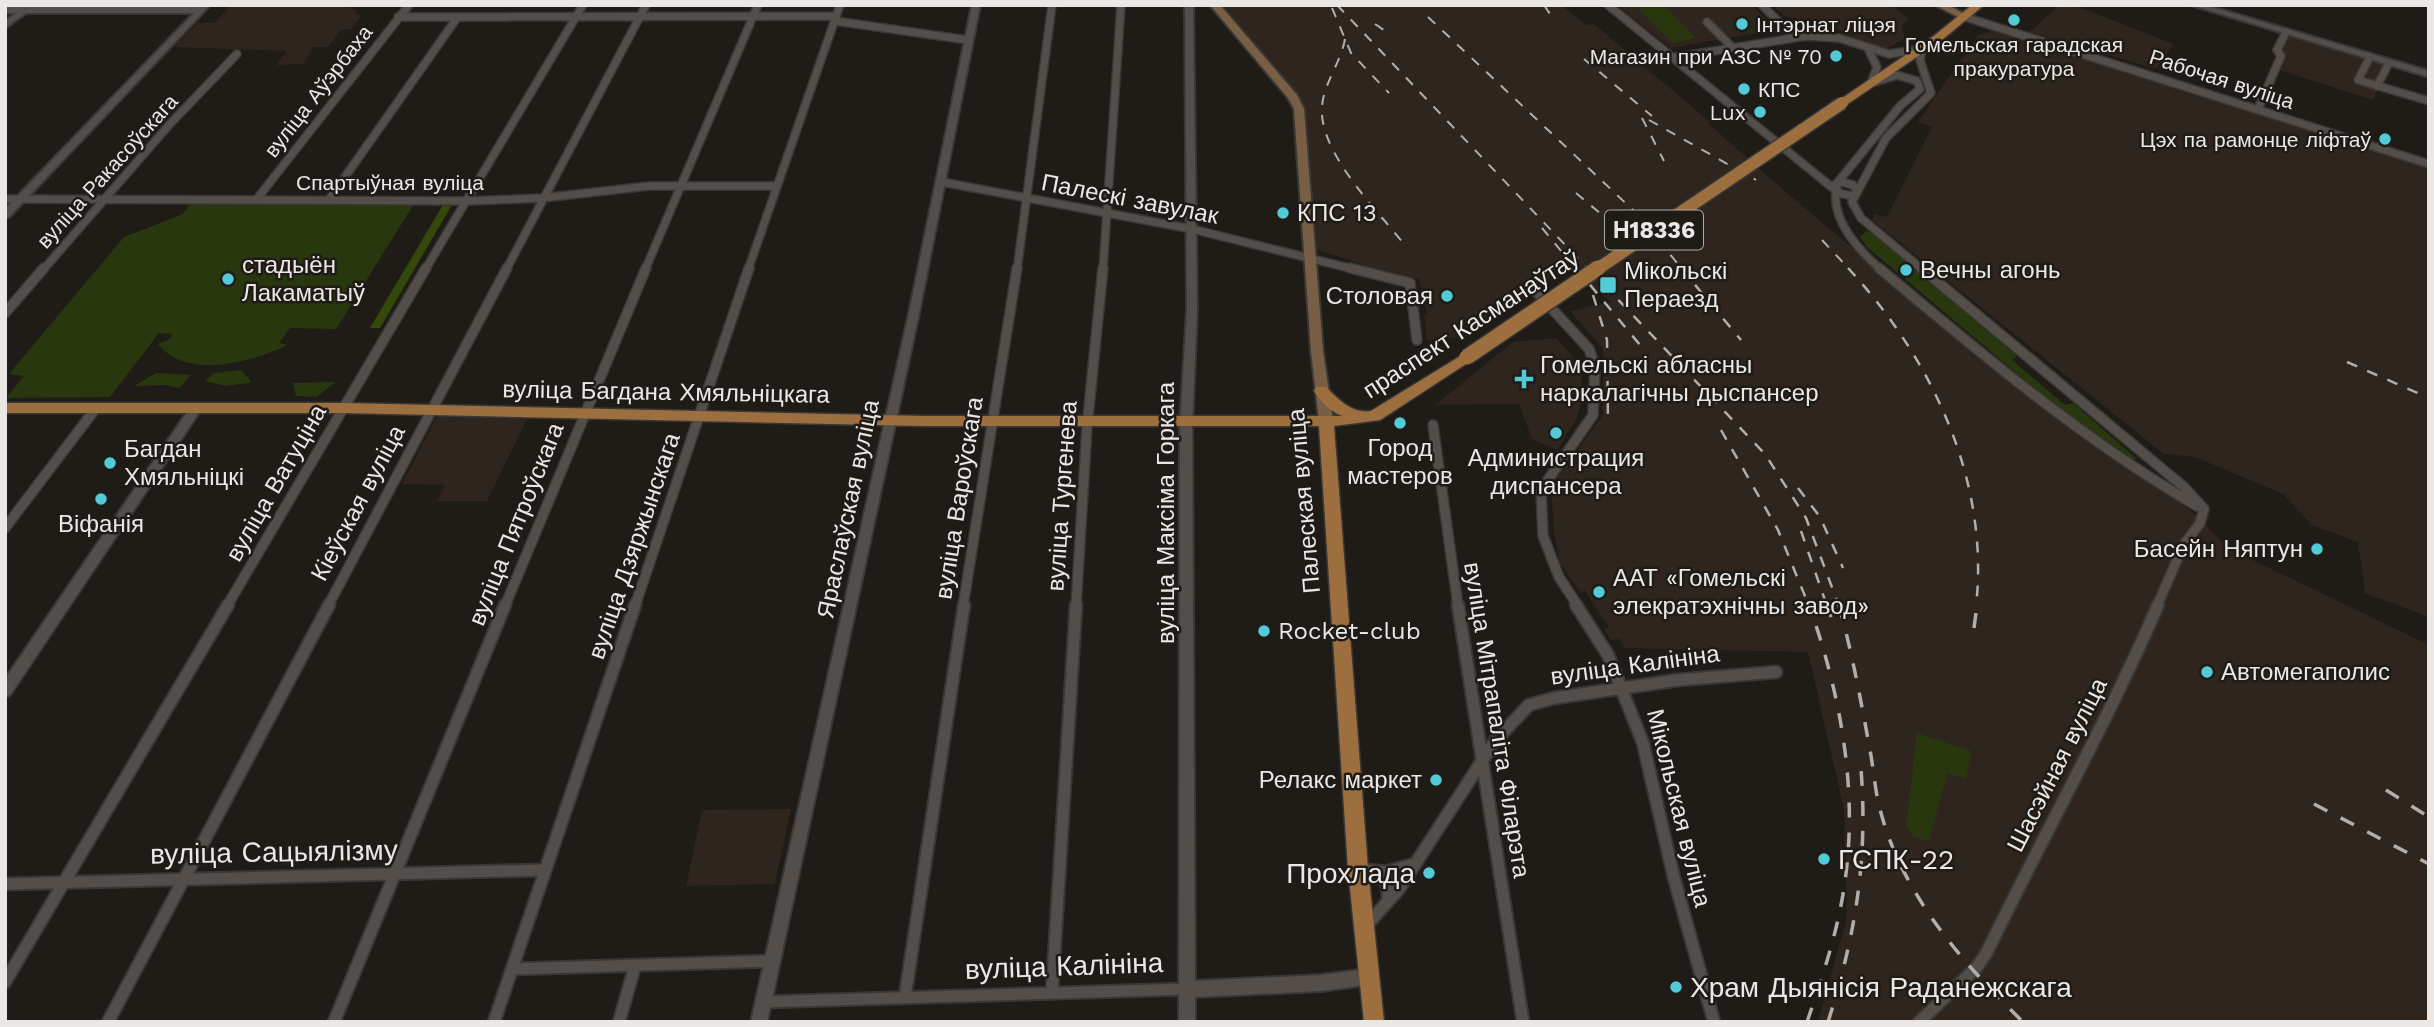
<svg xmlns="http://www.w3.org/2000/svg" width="2434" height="1027" font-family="'Work Sans',sans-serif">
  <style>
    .built { fill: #2e251e }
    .green { fill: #29370f }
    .forest { fill: #344809 }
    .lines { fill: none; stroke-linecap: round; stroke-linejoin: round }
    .minor-far2-casing { stroke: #3a3836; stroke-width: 10 }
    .minor-far1-casing { stroke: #3a3836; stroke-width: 12 }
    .minor-casing { stroke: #3a3836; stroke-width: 15 }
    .tertiary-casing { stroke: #3a3836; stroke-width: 4 }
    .secondary-casing { stroke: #3a3836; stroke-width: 4 }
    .primary-casing { stroke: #3a3836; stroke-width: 3 }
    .minor-far2 { stroke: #534e4a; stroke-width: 7 }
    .minor-far1 { stroke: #534e4a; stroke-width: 9 }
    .minor { stroke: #534e4a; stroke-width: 11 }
    .tertiary { fill: #534e4a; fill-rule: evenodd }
    .secondary { fill: #785e44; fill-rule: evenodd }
    .primary { fill: #9d6f3e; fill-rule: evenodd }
    .rail-far2 { stroke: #b1aeab; stroke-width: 2; stroke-dasharray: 10 10; stroke-linecap: butt }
    .rail-far1 { stroke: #b1aeab; stroke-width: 2.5; stroke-dasharray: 11 11; stroke-linecap: butt }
    .rail { stroke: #b1aeab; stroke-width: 3.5; stroke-dasharray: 15 15; stroke-linecap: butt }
    .primary-bridge-far1-casing { stroke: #3a3836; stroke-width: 15; stroke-linecap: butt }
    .primary-bridge-casing { stroke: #3a3836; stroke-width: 18; stroke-linecap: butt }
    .primary-bridge-far1 { stroke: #9d6f3e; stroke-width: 12 }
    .primary-bridge { stroke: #9d6f3e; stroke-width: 15 }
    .poi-dot { fill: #52cbd7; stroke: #1f1b17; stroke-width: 2.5 }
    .labels { text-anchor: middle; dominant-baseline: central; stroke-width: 5; stroke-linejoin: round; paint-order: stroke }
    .far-poi-label { font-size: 21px; fill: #eae7e5; stroke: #1f1b17; text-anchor: end }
    .far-street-label { font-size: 21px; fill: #eae7e5; stroke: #1f1b17 }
    .shield { fill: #1f1b17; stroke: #adaaa7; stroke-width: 2 }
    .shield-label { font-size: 23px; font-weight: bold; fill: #eae7e5 }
    .street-label { font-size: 24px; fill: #eae7e5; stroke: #1f1b17 }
    .poi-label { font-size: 24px; fill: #eae7e5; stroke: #1f1b17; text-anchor: start }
    .near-street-label { font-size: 28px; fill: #eae7e5; stroke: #1f1b17 }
    .near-poi-label { font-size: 28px; fill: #eae7e5; stroke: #1f1b17; text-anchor: start }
  </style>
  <rect width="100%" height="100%" fill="#1f1b17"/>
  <!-- built -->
  <path class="built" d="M231,5h113l14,6 -3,3 7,1 -11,14h-9l-14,18h-14l-11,17 -27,1 11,-14 -113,-4 23,-24h17z
    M1220,5h341l25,20 8,-1 116,98 -2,1 72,64 247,208 155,107 48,47 199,96v377h-611l29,-105 -3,-107 -36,-158 -184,-4 -4,-9 -9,1 -7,-11 5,-2 -24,-36 -5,1 -20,-29 -6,-30 -3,-47 52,-71v-66l-33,-38 41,-9 -47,-36 -56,44 -41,26 -40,4 -3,-25 3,-1 -8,-35 -38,-8 -65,-22 -11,-137 -4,-13z
    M1617,5h135l24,25 -105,18z
    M1772,5h120l17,14 -8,7 4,12 -22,13 -51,-24 -48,-11z
    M2059,5h14l101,39 -18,25 -126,-37z
    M1998,29l431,139v449l-64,-24 -7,-51 -46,-17 -29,-31 -88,-37 -31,-3 -292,-234 2,-6 13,3 45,-90 -14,-5 60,-87z
    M2287,36l102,29 -16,35 -94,-30 5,-12 -5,-8z
    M1556,338l22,24 6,34 -8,24 -19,30 -25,-11 -13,-35 -84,1 78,-63z
    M437,416l91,1 -41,84h-50l8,-16 -43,-1z
    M791,809l-16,75 -89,2 16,-76z"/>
  <!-- green -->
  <path class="green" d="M1635,5h28l33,33 -23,5z
    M190,204h224l-78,125 -46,-1 -11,15 7,1 -2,3c-35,15 -98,33 -126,-3l10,-4 5,-6 -14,-1 -49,64 -104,1 18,-22 -15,-2 115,-137 59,-23z
    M1866,231l5,1 146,124 -5,4 53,45 8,-2 64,56h-4l-75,-51 -191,-161 -7,-10z
    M241,370l10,11 -2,2 -24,3 -19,-5 7,-8z
    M156,373l35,2 -12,13 -13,-3 -32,1z
    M336,382l-20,15 -20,-1 -3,-13z
    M1917,733l54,18 -5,28 -19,-6 -18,68 -14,-3 -9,-11z"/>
  <!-- forest -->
  <path class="forest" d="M444,203h9l-73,125h-10z"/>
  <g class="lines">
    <!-- minor-far2 casing -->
    <g class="minor-far2-casing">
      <path id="minor-far2" d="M1608,5l226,184
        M1762,5l32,32
        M398,17l438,-1
        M1965,17l464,147
        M835,21l133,19
        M1707,22l26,26
        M1869,51l8,16 -6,16
        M2370,57l-12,23 71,21
        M1671,58l135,-22 33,2 50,16 33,-5 -2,11 11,33 -45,45 -34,64 9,16 62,52
        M2377,86l12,-23
        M2258,109l23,-53 -4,-6 9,-18
        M942,182l250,47 165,41
        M1838,182l62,-76 20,-17 -3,-8 -20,-6 -22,7
        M1842,182l11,3 4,7 -5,4 -13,-3 -5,-8z
        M1836,191c-4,31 24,60 45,79
        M5,199l464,2 73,-3 107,-12h126
        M256,200l153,-195
        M328,201l129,-183
        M43,270l126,-145 68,-71
        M425,270l158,-265
        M506,270l140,-265
        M645,270l113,-265
        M748,270l92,-265
        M1017,270l35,-265
        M1103,270l18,-265"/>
    </g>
    <!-- minor-far1 casing -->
    <g class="minor-far1-casing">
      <path id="minor-far1" d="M1350,268l60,15 7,57
        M1879,268c101,85 204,172 318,238
        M1921,268l263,219 20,22
        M1531,286l58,63 6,17 -2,49 -52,75 2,46 16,41 19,29
        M5,313l39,-45
        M1433,425l25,181
        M5,528l91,-120
        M227,606l199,-338
        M328,606l179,-338
        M505,606l141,-338
        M635,606l114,-338
        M963,606l54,-338
        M1076,606l11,-179 16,-159
        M2157,606l26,-60 17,-23 4,-14"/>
    </g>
    <!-- minor casing -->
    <g class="minor-casing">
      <path id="minor" d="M1458,605l65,417
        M1576,605l32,50 35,88 31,135 40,144
        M1358,869l28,3 28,-8
        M1378,874l10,11v15
        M5,884l538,-14
        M1365,927l34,-38 96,-148 34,-36 25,-7 124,-18 98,-8
        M512,969l259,-8
        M5,982l223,-377
        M1052,991l24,-386
        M905,997l59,-392
        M763,1002l424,-13
        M108,1022l221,-417
        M334,1022l171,-417
        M494,1022l141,-417
        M619,1022l16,-56
        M1919,1022l58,-55 10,-15c56,-116 120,-229 171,-347"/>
    </g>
    <!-- tertiary casing -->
    <g class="tertiary-casing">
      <path id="tertiary" d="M26,5l4,2h169l2,-2h9l-201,212 -4,1v-9l189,-196h-168l-21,15v-7l11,-8h-11v-6h17z
        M972,5h8l-61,308 -152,709h-16l158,-709z
        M1185,5h8l4,304 -5,117 3,555 126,-6 46,-6 6,2 2,6 -2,6 -6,2 -46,6 -126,6v25h-16l1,-596 7,-117z
        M2191,5h14l224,66v6z
        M196,404l6,4 -2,3 -190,284 -5,2v-18l187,-274z"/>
    </g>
    <!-- secondary casing -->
    <g class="secondary-casing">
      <path id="secondary" d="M1210,5h10l77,90 7,14 19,242 10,70 -7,5 -7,-5 -8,-70 -17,-242 -6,-11z
        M1935,5h13l22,12 -8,2z"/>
    </g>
    <!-- primary casing -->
    <g class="primary-casing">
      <path id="primary" d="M1972,5h12l-41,34 -97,66h-8v-4l97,-66z
        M1467,352l5,2 2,3 -2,3 -92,60 -46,6 34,443 16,153h-20l-16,-153 -29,-443h-396l-579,-13h-339v-10h339l579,13h419c-12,-5 -21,-14 -28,-25l2,-4h10c13,13 26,27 45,24z"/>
    </g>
    <!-- minor-far2 -->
    <use href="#minor-far2" class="minor-far2"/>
    <!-- minor-far1 -->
    <use href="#minor-far1" class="minor-far1"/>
    <!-- minor -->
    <use href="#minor" class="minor"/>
    <!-- tertiary -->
    <use href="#tertiary" class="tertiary"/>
    <!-- secondary -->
    <use href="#secondary" class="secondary"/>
    <!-- primary -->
    <use href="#primary" class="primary"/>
    <!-- rail-far2 -->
    <path class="rail-far2" d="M1337,5l252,265
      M1544,5l10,15
      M1332,8l19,45 38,40
      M1428,17l206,194 49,59
      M1375,24l16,11
      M1345,39c-4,23 -21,44 -23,67 -4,46 55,104 82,138
      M1584,59l68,57
      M1642,118l22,43
      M1649,120l107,60
      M1576,193l44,37
      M1542,228l35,42
      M1822,240l28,30"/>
    <!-- rail-far1 -->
    <path class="rail-far1" d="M1576,268l69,83
      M1588,268l177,186 41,64 33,88
      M1681,268l60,72
      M1848,268c84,91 142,213 128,338
      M1593,295l14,45 1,82
      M2347,362l82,36
      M1721,430l57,100 31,76
      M1798,488l22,29 23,51
      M1801,531l26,75"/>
    <!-- rail -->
    <path class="rail" d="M1827,605l4,12
      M1839,605c13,48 22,96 31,145 4,21 5,43 11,63 23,84 82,150 142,209
      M1974,628l3,-23
      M2386,790l43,27
      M2314,804l115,60
      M1807,1022c15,-44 30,-88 37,-134 15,-95 -3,-193 -35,-283
      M1828,1022c29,-92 41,-169 32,-265"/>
    <!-- primary-bridge-far1 casing -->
    <g class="primary-bridge-far1-casing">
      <path id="primary-bridge-far1" d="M1596,270l246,-167"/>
    </g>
    <!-- primary-bridge casing -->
    <g class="primary-bridge-casing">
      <path id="primary-bridge" d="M1467,357l131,-89"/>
    </g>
    <!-- primary-bridge-far1 -->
    <use href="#primary-bridge-far1" class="primary-bridge-far1"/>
    <!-- primary-bridge -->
    <use href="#primary-bridge" class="primary-bridge"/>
  </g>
  <!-- markers -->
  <g class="poi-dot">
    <circle cx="2014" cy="20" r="7"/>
    <circle cx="1742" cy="24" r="7"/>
    <circle cx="1836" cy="56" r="7"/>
    <circle cx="1744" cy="89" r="7"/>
    <circle cx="1760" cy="112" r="7"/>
    <circle cx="2385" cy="139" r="7"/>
    <circle cx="1283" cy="213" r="7"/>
    <circle cx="1906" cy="270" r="7"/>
    <circle cx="228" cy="279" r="7"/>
    <rect x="1599" y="276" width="18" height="18" rx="3.5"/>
    <circle cx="1447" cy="296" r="7"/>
    <path d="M1520.5 368.5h7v7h7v7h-7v7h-7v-7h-7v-7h7z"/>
    <circle cx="1400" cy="423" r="7"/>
    <circle cx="1556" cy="433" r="7"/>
    <circle cx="110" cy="463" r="7"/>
    <circle cx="101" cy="499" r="7"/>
    <circle cx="2317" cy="549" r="7"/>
    <circle cx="1599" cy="592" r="7"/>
    <circle cx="1264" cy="631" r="7"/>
    <circle cx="2207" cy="672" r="7"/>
    <circle cx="1436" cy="780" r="7"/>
    <circle cx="1824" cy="859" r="7"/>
    <circle cx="1429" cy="873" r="7"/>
    <circle cx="1676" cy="987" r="7"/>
  </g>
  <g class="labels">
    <!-- far-poi labels -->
    <g class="far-poi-label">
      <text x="1756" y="24" text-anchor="start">Інтэрнат ліцэя</text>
      <text x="2014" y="44" text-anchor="middle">Гомельская гарадская<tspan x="2014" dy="24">пракуратура</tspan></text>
      <text x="1822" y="56">Магазин при АЗС № 70</text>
      <text x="1758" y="89" text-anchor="start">КПС</text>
      <text x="1746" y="112">Lux</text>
      <text x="2371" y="139">Цэх па рамонце ліфтаў</text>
    </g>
    <!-- far-street labels -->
    <g class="far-street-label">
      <text transform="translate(2222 79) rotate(18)">Рабочая вуліца</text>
      <text transform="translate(318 91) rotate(-52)">вуліца Аўэрбаха</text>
      <text transform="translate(107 171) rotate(-48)">вуліца Ракасоўскага</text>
      <text x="390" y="182">Спартыўная вуліца</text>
    </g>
    <!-- shield labels -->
    <rect class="shield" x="1605" y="210.5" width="98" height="39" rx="5"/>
    <g class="shield-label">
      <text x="1654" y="230">Н18336</text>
    </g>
    <!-- street labels -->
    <g class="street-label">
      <text transform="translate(1130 199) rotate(11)">Палескі завулак</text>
      <text transform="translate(1471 324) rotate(-33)">праспект Касманаўтаў</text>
      <text transform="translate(666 392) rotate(1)">вуліца Багдана Хмяльніцкага</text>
      <text transform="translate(276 483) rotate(-60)">вуліца Ватуціна</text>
      <text transform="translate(1062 496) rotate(-86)">вуліца Тургенева</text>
      <text transform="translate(959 498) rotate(-81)">вуліца Вароўскага</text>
      <text transform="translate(1304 501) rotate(-95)">Палеская вуліца</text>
      <text transform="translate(358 503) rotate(-62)">Кіеўская вуліца</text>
      <text transform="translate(848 509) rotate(-78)">Яраслаўская вуліца</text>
      <text transform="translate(1166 513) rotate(-90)">вуліца Максіма Горкага</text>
      <text transform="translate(516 524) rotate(-68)">вуліца Пятроўскага</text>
      <text transform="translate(634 546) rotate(-71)">вуліца Дзяржынскага</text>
      <text transform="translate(1635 665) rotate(-8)">вуліца Калініна</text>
      <text transform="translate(1497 720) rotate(81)">вуліца Мітрапаліта Філарэта</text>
      <text transform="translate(2057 765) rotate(-63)">Шасэйная вуліца</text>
      <text transform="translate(1679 808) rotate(76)">Мікольская вуліца</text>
    </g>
    <!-- poi labels -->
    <g class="poi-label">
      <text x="1297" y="213">КПС 13</text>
      <text x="242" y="265">стадыён<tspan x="242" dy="28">Лакаматыў</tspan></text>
      <text x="1920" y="270">Вечны агонь</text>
      <text x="1624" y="271">Мікольскі<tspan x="1624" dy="28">Пераезд</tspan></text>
      <text x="1433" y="296" text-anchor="end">Столовая</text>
      <text x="1540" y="365">Гомельскі абласны<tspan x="1540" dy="28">наркалагічны дыспансер</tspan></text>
      <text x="1400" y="448" text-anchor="middle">Город<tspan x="1400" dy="28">мастеров</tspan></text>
      <text x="124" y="449">Багдан<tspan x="124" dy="28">Хмяльніцкі</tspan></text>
      <text x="1556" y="458" text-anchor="middle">Администрация<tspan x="1556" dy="28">диспансера</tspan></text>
      <text x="101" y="524" text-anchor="middle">Віфанія</text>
      <text x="2303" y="549" text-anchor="end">Басейн Няптун</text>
      <text x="1613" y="578">ААТ «Гомельскі<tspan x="1613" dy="28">элекратэхнічны завод»</tspan></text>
      <text x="1278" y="631">Rocket-club</text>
      <text x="2221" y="672">Автомегаполис</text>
      <text x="1422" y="780" text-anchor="end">Релакс маркет</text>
    </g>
    <!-- near-street labels -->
    <g class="near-street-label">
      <text transform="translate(274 852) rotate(-1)">вуліца Сацыялізму</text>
      <text transform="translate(1064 966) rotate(-2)">вуліца Калініна</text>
    </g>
    <!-- near-poi labels -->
    <g class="near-poi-label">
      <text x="1838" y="859">ГСПК-22</text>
      <text x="1415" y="873" text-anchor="end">Прохлада</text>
      <text x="1690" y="987">Храм Дыянісія Раданежскага</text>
    </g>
  </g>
  <!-- border -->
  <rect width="2434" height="1027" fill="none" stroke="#eae7e5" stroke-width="14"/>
</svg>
